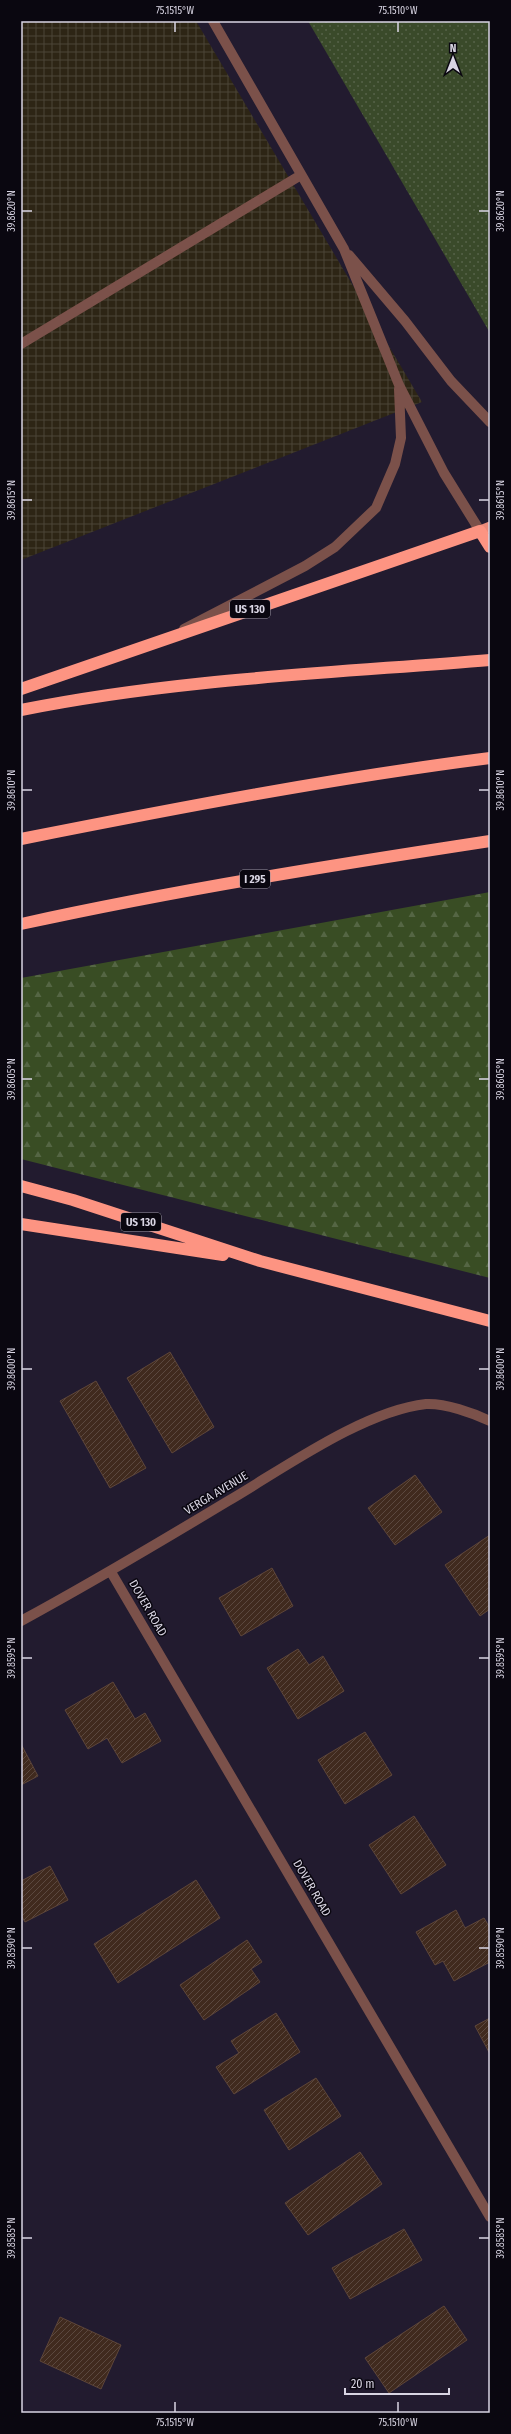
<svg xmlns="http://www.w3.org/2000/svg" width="511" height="2434" font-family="'Fira Sans Condensed',sans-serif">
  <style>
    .industrial { fill: url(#industrial-grid) }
    .grass { fill: url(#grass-dots) }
    .forest { fill: url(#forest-firs) }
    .building { fill: url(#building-hatch); stroke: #5d4539 }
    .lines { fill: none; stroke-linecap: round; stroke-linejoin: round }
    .service { stroke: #7b514a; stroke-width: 10 }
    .minor { stroke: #7b514a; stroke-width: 10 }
    .trunk { stroke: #ea8a7a; stroke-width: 11 }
    .motorway { stroke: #fd9482; stroke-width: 12 }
    .ticks { fill: none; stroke: #d9d5e3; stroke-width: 1.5 }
    .labels { text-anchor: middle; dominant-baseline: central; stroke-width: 3; stroke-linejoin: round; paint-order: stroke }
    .shield { fill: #0a0710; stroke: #9b97a4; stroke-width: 1 }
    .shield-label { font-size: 11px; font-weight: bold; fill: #d9d5e3 }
    .street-label { font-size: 12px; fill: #d9d5e3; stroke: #0a0710 }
    .neatline { fill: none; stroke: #d9d5e3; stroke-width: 1.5 }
    .ticks-label { font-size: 10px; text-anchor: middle; fill: #d9d5e3 }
  </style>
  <defs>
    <pattern id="industrial-grid" width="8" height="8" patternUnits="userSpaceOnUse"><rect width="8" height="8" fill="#2d2515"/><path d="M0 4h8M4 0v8" fill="none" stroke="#4b4437"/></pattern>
    <pattern id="grass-dots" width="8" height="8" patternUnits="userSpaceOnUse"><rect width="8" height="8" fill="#3a4a2a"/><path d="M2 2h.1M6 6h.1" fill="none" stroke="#566349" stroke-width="1.8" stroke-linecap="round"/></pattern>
    <pattern id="forest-firs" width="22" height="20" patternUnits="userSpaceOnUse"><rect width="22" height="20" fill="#394d24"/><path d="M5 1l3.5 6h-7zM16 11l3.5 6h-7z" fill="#564"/></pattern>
    <pattern id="building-hatch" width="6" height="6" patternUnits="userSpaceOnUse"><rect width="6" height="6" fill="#402a1e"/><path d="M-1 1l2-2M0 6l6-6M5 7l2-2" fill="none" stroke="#5b483f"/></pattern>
  </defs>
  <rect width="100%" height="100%" fill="#221b2f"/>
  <!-- industrial -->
  <path class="industrial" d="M21,21h175l226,381 -401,158z"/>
  <!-- grass -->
  <path class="grass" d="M308,21h182v312z"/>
  <!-- forest -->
  <path class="forest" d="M490,892v386l-469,-119v-181z"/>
  <!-- building -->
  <path class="building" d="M170,1352l44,75 -42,26 -45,-75z
    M96,1381l50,87 -36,20 -50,-87z
    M415,1475l27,37 -47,33 -27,-37z
    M490,1535v74l-10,7 -35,-51z
    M272,1568l21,38 -52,30 -22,-38z
    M298,1649l11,16 14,-9 21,35 -46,28 -31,-51z
    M113,1682l22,37 10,-6 16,28 -39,22 -15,-25 -19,11 -23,-39z
    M365,1732l27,43 -47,29 -27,-44z
    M21,1744l17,32 -17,9z
    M414,1816l32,49 -45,29 -32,-49z
    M50,1866l18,34 -43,22 -4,-7v-34z
    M196,1880l24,38 -102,65 -24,-39z
    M456,1910l9,18 19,-10 6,10v34l-36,19 -11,-20 -8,4 -19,-33z
    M247,1940l15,22 -11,7 9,13 -56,38 -24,-35z
    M276,2013l24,39 -66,42 -18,-27 23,-14 -8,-12z
    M490,2018v36l-15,-28z
    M316,2078l25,38 -52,34 -25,-40z
    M360,2152l22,32 -74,51 -23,-32z
    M404,2229l18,31 -72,39 -18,-31z
    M444,2306l23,34 -78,53 -24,-35z
    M60,2317l61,28 -20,44 -61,-28z"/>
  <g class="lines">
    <!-- service -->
    <path class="service" d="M213,21l131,228 55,136 45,88 36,58
      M349,255l56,66 46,60 39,41
      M21,344l280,-169
      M184,629l121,-63 30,-19 41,-39 19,-44 6,-26 -2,-49"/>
    <!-- minor -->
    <path class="minor" d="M111,1572l379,645
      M21,1621c70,-38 139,-79 207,-120 55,-32 135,-90 198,-97 19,-1 47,9 64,17"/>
    <!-- trunk -->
    <path class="trunk" d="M480,531l10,-4"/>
    <!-- motorway -->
    <path class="motorway" d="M21,689l459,-158 10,16
      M21,710c154,-31 312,-37 469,-50
      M21,839c156,-31 312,-61 469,-81
      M21,924c155,-34 312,-59 469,-83
      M21,1186l52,14 187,61 230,60
      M21,1224l202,31"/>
  </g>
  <!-- ticks -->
  <path class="ticks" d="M175,22v10M398,22v10M22,211h10M479,211h10M22,500h10M479,500h10M22,790h10M479,790h10M22,1079h10M479,1079h10M22,1369h10M479,1369h10M22,1658h10M479,1658h10M22,1948h10M479,1948h10M22,2238h10M479,2238h10M175,2402v10M398,2402v10"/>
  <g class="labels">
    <!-- shield labels -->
    <g class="shield">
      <rect x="230" y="600" width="40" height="18" rx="3"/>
      <rect x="240" y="870" width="30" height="18" rx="3"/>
      <rect x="121" y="1213" width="40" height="18" rx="3"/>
    </g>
    <g class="shield-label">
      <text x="250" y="609">US 130</text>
      <text x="255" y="879">I 295</text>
      <text x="141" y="1222">US 130</text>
    </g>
    <!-- street labels -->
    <g class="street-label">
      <text transform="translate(216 1493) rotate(-31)">VERGA AVENUE</text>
      <text transform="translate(148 1608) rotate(60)">DOVER ROAD</text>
      <text transform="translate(312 1888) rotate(60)">DOVER ROAD</text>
    </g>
  </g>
  <!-- border -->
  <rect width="511" height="2434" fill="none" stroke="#0a0710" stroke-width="44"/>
  <!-- north arrow -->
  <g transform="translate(453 58)" stroke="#0a0710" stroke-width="3" paint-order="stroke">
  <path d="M0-3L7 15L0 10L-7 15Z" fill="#d9d5e3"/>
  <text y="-6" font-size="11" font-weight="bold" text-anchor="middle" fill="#d9d5e3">N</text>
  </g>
  <!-- scale -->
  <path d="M345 2388v6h104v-6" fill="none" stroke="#d9d5e3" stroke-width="2"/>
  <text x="351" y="2388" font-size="12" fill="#d9d5e3" stroke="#0a0710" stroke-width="3" paint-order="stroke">20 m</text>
  <rect x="22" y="22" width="467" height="2390" class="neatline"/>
  <g class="ticks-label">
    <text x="175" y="14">75.1515°W</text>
    <text x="398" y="14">75.1510°W</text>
    <text transform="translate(11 211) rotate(-90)" y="4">39.8620°N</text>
    <text transform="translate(500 211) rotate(-90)" y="4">39.8620°N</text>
    <text transform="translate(11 500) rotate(-90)" y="4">39.8615°N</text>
    <text transform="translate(500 500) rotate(-90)" y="4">39.8615°N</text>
    <text transform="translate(11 790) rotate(-90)" y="4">39.8610°N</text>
    <text transform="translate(500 790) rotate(-90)" y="4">39.8610°N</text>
    <text transform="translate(11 1079) rotate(-90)" y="4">39.8605°N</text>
    <text transform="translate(500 1079) rotate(-90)" y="4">39.8605°N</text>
    <text transform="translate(11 1369) rotate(-90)" y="4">39.8600°N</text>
    <text transform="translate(500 1369) rotate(-90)" y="4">39.8600°N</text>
    <text transform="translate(11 1658) rotate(-90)" y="4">39.8595°N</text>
    <text transform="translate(500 1658) rotate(-90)" y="4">39.8595°N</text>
    <text transform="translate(11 1948) rotate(-90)" y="4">39.8590°N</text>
    <text transform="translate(500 1948) rotate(-90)" y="4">39.8590°N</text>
    <text transform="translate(11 2238) rotate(-90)" y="4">39.8585°N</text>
    <text transform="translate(500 2238) rotate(-90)" y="4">39.8585°N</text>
    <text x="175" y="2426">75.1515°W</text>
    <text x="398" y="2426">75.1510°W</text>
  </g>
</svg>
